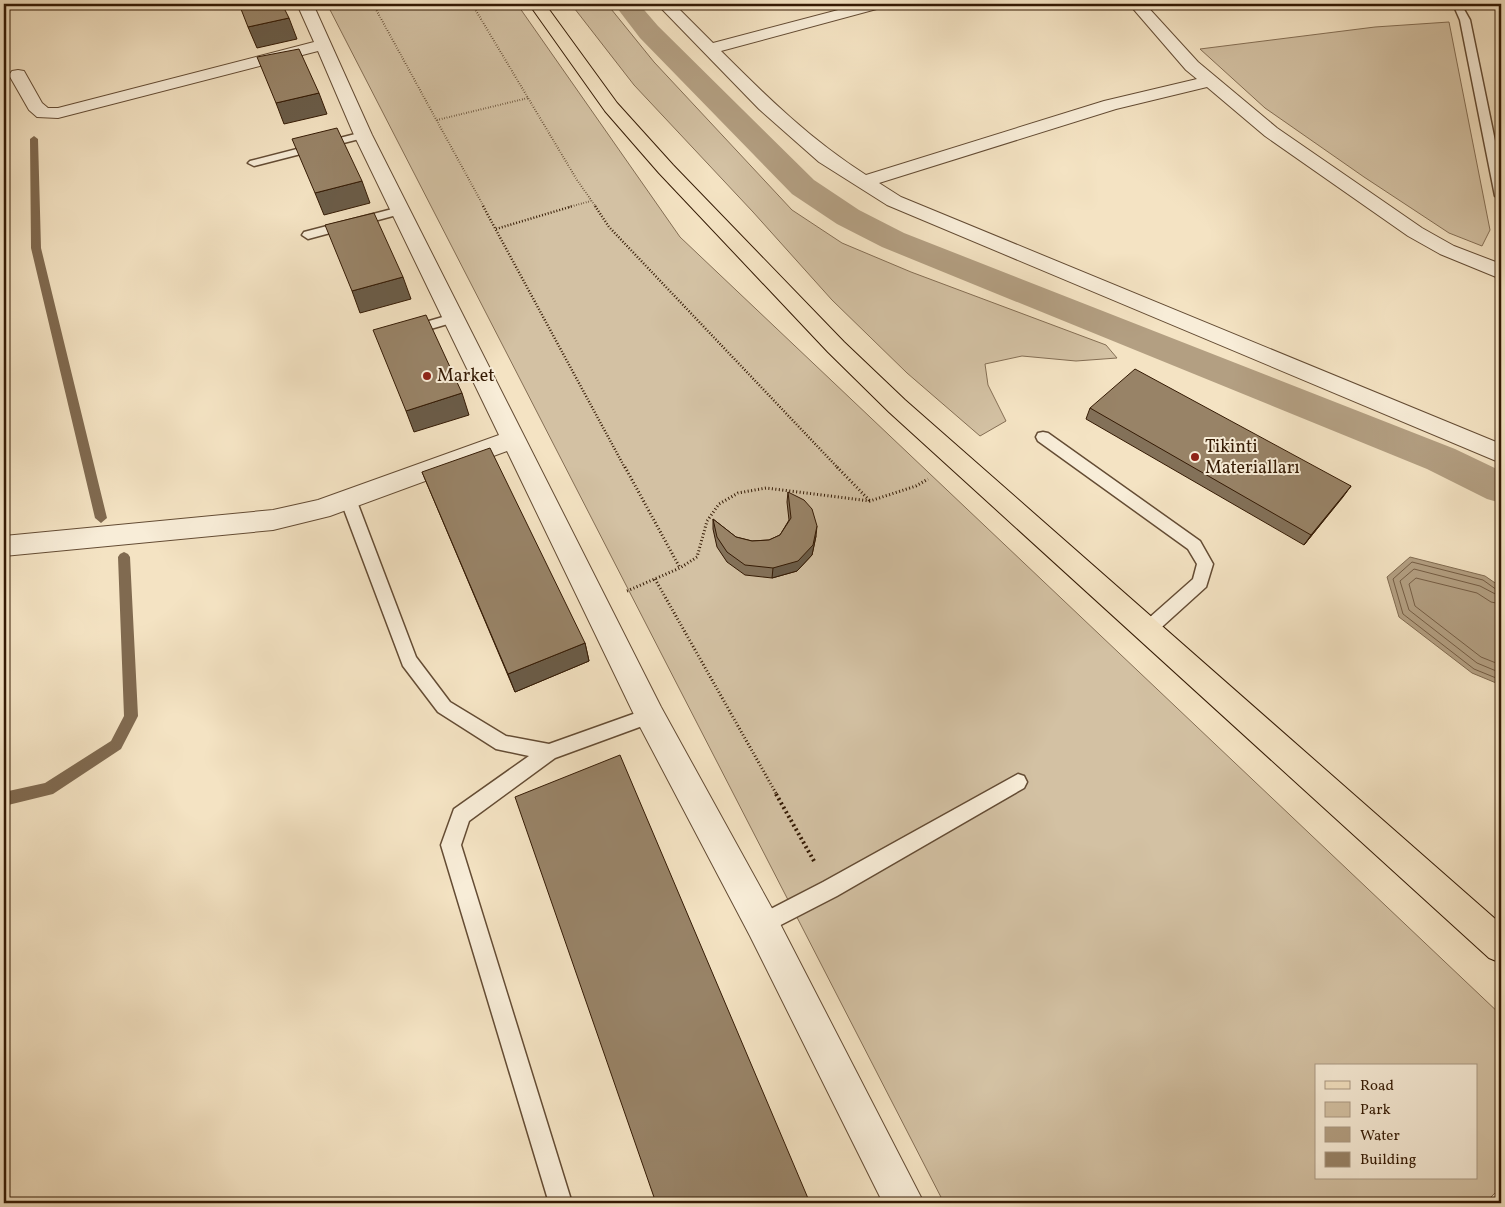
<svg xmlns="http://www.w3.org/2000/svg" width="1505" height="1207" font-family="Vollkorn,serif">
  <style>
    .green { fill: #d3c1a3; stroke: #846e54; fill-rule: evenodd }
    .water { fill: #b39f82; stroke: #806a50 }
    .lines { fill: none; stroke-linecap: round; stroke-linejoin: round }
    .shore { stroke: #745c43; stroke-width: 1 }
    .stream { fill: #806a50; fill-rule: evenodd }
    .canal { fill: #b39f82; fill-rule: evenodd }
    .lane-casing { stroke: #644c34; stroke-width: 3 }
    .street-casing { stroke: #644c34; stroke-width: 2 }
    .primary-casing { stroke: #341a04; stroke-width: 2 }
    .path-far3 { stroke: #341a04; stroke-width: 2; stroke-dasharray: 0.5 2; stroke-linecap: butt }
    .path-far2 { stroke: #341a04; stroke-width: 2.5; stroke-dasharray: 1 2; stroke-linecap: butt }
    .path-far1 { stroke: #341a04; stroke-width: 3; stroke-dasharray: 1 2.5; stroke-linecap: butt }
    .path { stroke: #341a04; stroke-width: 4; stroke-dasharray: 2 3; stroke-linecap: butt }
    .lane { fill: #f8edd8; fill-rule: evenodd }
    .street { fill: #f8edd8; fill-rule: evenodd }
    .primary { fill: #f4e3c3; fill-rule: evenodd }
    .wall { fill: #837159; stroke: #341a04 }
    .shaded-wall { fill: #6a5c48; stroke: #341a04 }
    .building { fill: #988367; stroke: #341a04 }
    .poi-dot { fill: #8f2418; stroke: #f8edd8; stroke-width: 2 }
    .labels { text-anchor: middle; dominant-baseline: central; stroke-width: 4; stroke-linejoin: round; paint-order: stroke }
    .poi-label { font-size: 18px; fill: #341a04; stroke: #f8edd8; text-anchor: start }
  </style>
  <rect width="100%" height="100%" fill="#f4e3c3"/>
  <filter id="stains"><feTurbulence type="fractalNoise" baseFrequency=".004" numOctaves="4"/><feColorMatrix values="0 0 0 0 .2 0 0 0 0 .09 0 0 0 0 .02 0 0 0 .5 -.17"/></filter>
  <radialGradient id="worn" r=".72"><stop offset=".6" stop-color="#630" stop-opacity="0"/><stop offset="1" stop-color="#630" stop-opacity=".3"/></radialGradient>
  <!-- green -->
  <path class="green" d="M327,4h190l163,233 821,778v172l-16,16h-541zM1316,1066h160v112h-160z
    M571,4h36l47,58 138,148 50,33 69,29 195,73 11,13 -41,3 -54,-5 -37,8 3,21 18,36 -26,15 -73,-63 -75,-73 -79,-88 -119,-127z
    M1449,22l41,208 -8,16 -33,-13 -85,-56 -99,-69 -65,-59 175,-22z"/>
  <!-- water -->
  <path class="water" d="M1410,557l75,19 16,11v98l-29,-12 -73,-56 -12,-40z"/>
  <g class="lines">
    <!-- shore -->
    <path class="shore" d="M1501,590h-4l-14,-10 -71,-18 -19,17 10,35 71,55 27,11
      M1501,597l-21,-11 -66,-17 -14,12 9,29 68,53 24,10
      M1501,604l-10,-2 -14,-9 -61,-15 -7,6 6,22 66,51 20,8"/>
    <!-- stream -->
    <path class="stream" d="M34,136l4,3 3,109 66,270 -6,5 -6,-5 -64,-270 -1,-109z
      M124,552l4,2 2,3 8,159 -2,4 -15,29 -68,45 -49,12v-14l41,-9 66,-42 13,-25 -6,-159 2,-3z"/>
    <!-- canal -->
    <path class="canal" d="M614,4h25l19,22 156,154 45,30 45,23 551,216 46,22v32l-14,-4 -60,-30 -545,-222 -45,-23 -45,-30 -152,-156z"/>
    <!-- lane casing -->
    <g class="lane-casing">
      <path id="lane" d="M1453,4h8l9,16 31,150v29l-6,-3 -35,-176z
        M363,132l5,3 -1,2 -113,29 -6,-3 2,-2z
        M400,207l4,2 2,2 -2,2 -96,26 -6,-4 2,-3z
        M453,314l6,4 -1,3 -48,14 -7,-4 2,-3z
        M1043,432l5,1 152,108 13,23 -7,23 -53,48 -6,2 -6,-2 -2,-5 2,-5 52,-46 4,-15 -9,-15 -150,-108 -2,-4 2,-4z
        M348,493l5,2 3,4 60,158 34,45 56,34 43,8 101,-36 6,3 3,5 -3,5 -101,37 -86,63 -8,24 111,358h-23l-108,-358 13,-36 75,-53 -33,-7 -58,-37 -35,-46 -63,-167 3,-4z
        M1018,774l6,2 3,6 -3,6 -187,108 -68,35 -7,3 -7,-3 -3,-7 3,-7 68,-35z"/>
    </g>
    <!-- street casing -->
    <g class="street-casing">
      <path id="street" d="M297,4h16l59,131 289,572 113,205 150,291h-41l-133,-267 -111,-211 -132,-274 -177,65 -57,14 -269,26v-20l269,-26 45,-10 181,-65 -145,-300 -36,-84 -260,67 -21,-1 -8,-7 -20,-35 3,-4 6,-1 6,1 18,32 6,5h10l256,-66z
        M657,4h17l39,39 148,-39h25l-2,3 -163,44c46,46 90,89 145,124l238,-74 93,-22 -11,-9 -57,-66h16l53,58 79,66 145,100 32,18 47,18v15l-61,-25 -32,-18 -143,-100 -58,-49 -91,22 -237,74 22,14 600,247v19l-614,-258 -68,-43 -60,-53z"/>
    </g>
    <!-- primary casing -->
    <g class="primary-casing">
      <path id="primary" d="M529,4h16l72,99 56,62 171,177 61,58 596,524v39l-12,-5 -600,-546 -61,-60 -169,-179 -54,-62z"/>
    </g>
    <!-- path-far3 -->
    <path class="path-far3" d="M373,4l111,203
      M472,4l105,176 19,27
      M437,120l91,-22
      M569,207l22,-6"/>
    <!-- path-far2 -->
    <path class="path-far2" d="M483,206l142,262
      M595,206l14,21 229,241
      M496,229l77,-23"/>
    <!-- path-far1 -->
    <path class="path-far1" d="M625,467l55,101
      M837,467l33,34
      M655,579l122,216
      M627,591l53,-23 17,-11 10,-36 12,-17 19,-11 28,-5 104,13 46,-15 12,-7"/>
    <!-- path -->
    <path class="path" d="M776,794l38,67"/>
    <!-- lane -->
    <use href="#lane" class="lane"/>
    <!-- street -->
    <use href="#street" class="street"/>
    <!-- primary -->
    <use href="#primary" class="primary"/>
  </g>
  <!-- wall -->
  <path class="wall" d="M1090,408l261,78 -47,59 -218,-126z
    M422,472l163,171 4,18 -74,31z
    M788,492l28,44 -4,19 -15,16 -25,7 -27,-3 -18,-13 -10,-15 -4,-18v-10l23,18 16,4 17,-1 11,-5 9,-15 -2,-18z"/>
  <!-- shaded-wall -->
  <path class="shaded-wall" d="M289,18l8,21 -40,9 -9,-21z
    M319,93l8,21 -43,10 -8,-21z
    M362,181l8,22 -46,12 -9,-22z
    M403,277l8,22 -51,14 -8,-22z
    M462,393l7,22 -55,17 -8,-21z
    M1351,486l-8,11 -39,48 7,-10z
    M817,526l-1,10 -4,19 -15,16 -25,7 1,-10z
    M585,643l4,18 -74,31 -7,-18z"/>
  <!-- building -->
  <path class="building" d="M239,4h43l7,14 -41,9z
    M299,49l20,44 -43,10 -19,-46z
    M337,128l25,53 -47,12 -23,-54z
    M374,213l29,64 -51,14 -27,-66z
    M426,315l36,78 -56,18 -33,-81z
    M1135,369l216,117 -40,49 -221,-127z
    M490,448l95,195 -77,31 -86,-202z
    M788,492l16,8 8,9 5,17 -4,19 -15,16 -25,7 -28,-3 -18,-13 -10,-15 -4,-18 23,18 16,4 17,-1 11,-5 11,-17z
    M620,755l190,448h-154l-141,-406z"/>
  <!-- markers -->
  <g class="poi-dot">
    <circle cx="427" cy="376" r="5"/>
    <circle cx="1195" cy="457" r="5"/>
  </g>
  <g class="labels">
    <!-- poi labels -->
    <g class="poi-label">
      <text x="437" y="376">Market</text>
      <text x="1205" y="447">Tikinti<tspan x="1205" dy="21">Materialları</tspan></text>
    </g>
  </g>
  <!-- margin -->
  <rect width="1505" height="1207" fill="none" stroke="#f4e3c3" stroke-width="20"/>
  <rect x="5" y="5" width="1495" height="1197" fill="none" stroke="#341a04" stroke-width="2.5"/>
  <rect x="10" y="10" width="1485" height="1187" fill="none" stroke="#341a04"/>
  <!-- legend -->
  <rect x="1315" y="1064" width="162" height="115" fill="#f8edd8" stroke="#aa9983"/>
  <rect x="1325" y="1081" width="25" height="8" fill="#f4e3c3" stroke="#aa9983"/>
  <text x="1360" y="1090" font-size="15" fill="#341a04">Road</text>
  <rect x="1325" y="1102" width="25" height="15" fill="#d3c1a3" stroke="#aa9983"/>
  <text x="1360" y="1114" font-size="15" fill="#341a04">Park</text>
  <rect x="1325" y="1127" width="25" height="15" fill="#b39f82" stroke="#aa9983"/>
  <text x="1360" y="1140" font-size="15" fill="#341a04">Water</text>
  <rect x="1325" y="1152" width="25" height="15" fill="#988367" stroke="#aa9983"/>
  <text x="1360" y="1164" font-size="15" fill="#341a04">Building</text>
  <rect width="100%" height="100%" filter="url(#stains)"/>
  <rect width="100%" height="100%" fill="url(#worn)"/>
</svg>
